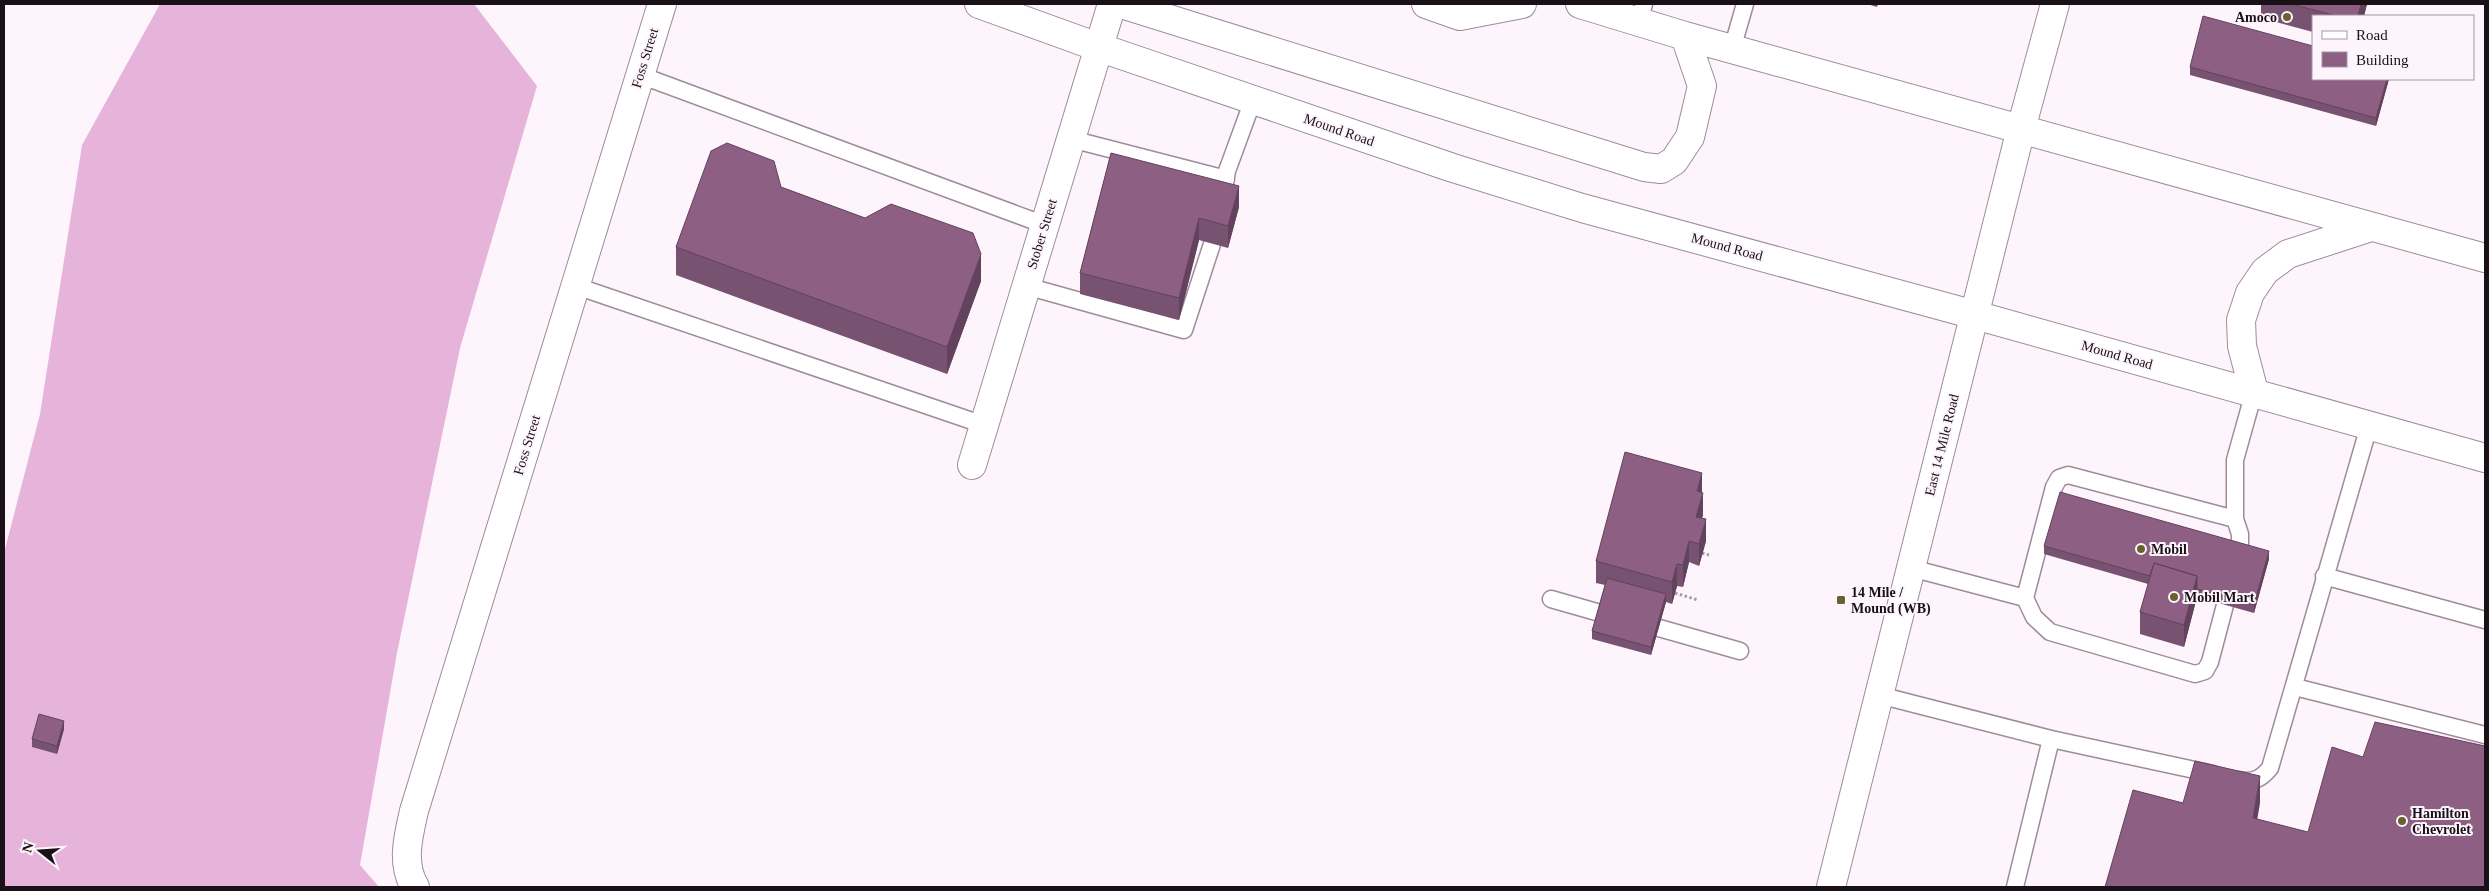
<svg xmlns="http://www.w3.org/2000/svg" width="2489" height="891" font-family="Georgia,serif">
  <style>
    .forest { fill: #e6b4db }
    .lines { fill: none; stroke-linecap: round; stroke-linejoin: round }
    .service-casing { stroke: #9f8b9a; stroke-width: 19 }
    .minor-casing { stroke: #9f8b9a; stroke-width: 30 }
    .secondary-casing { stroke: #9f8b9a; stroke-width: 30 }
    .path { stroke: #a39aa1; stroke-width: 3; stroke-dasharray: 2.5 2.5; stroke-linecap: butt }
    .service { stroke: #fff; stroke-width: 16 }
    .minor { stroke: #fff; stroke-width: 28 }
    .secondary { stroke: #fff; stroke-width: 28 }
    .wall { fill: #785271 }
    .shaded-wall { fill: #62425c }
    .building { fill: #8c5f83; stroke: #62425c }
    .poi-dot { fill: #68622f; stroke: #fef5fc; stroke-width: 2 }
    .labels { text-anchor: middle; dominant-baseline: central; stroke-width: 4; stroke-linejoin: round; paint-order: stroke }
    .poi-label { font-size: 14px; font-weight: bold; fill: #191117; stroke: #fef5fc; text-anchor: start }
    .street-label { font-size: 14px; fill: #191117; stroke: #fef5fc }
  </style>
  <rect width="100%" height="100%" fill="#fef5fc"/>
  <!-- forest -->
  <path class="forest" d="M160,4h314l63,82 -77,262 -63,305 -37,212 19,22h-375v-334l36,-139 42,-269z"/>
  <g class="lines">
    <!-- service casing -->
    <g class="service-casing">
      <path id="service" d="M1639,22l5,-18
        M1732,49l13,-45
        M640,75l405,150
        M1071,139l155,40
        M1224,189l3,-18 26,-71
        M576,286l408,139
        M1026,286l158,44 28,-86
        M2235,519l5,15v17
        M1911,568l114,30 29,-111 5,-9 9,-3 167,44v-59l19,-68
        M2324,576l161,44
        M2025,598l9,19 16,15 145,42 10,-3 5,-9 15,-57
        M1551,599l49,14
        M1659,628l81,23
        M2295,687l190,48
        M1879,695l172,44 162,35
        M2239,780c14,3 22,-1 31,-12l99,-342
        M2015,887l36,-148"/>
    </g>
    <!-- minor casing -->
    <g class="minor-casing">
      <path id="minor" d="M972,465l140,-461
        M415,887c-14,-23 -7,-50 -1,-76l248,-807"/>
    </g>
    <!-- secondary casing -->
    <g class="secondary-casing">
      <path id="secondary" d="M979,4l119,43 355,121 129,40 393,107 510,143
        M1121,4l523,163 17,2 13,-8 16,-24 12,-51 -17,-50
        M1426,4l34,12 62,-12
        M1580,4l105,32 800,222
        M2254,392l-12,-46 -1,-26 9,-27 15,-22 23,-17 83,-27
        M1831,887l190,-758 34,-125"/>
    </g>
    <!-- path -->
    <path class="path" d="M1702,553l7,2
      M1675,593l23,7"/>
    <!-- service -->
    <use href="#service" class="service"/>
    <!-- minor -->
    <use href="#minor" class="minor"/>
    <!-- secondary -->
    <use href="#secondary" class="secondary"/>
  </g>
  <!-- wall -->
  <path class="wall" d="M1867,4h11l-1,3z
    M2261,4h106l-3,12h-51v16l-52,-14z
    M2190,67l123,12h76l-13,47 -186,-51z
    M1111,153l128,54 -11,41 -29,-8 -20,80 -99,-26v-21z
    M781,187l84,31 116,63 -34,93 -271,-99v-28z
    M1702,492l1,23 -1,3 4,23 -7,25 -10,-4 -6,25 -6,-1 -5,18 -6,-2 -15,53 -59,-16v-8l13,-46 -9,-2v-22z
    M2044,546l225,13 -15,54 -57,-16 -13,50 -44,-13v-22l8,-28 -104,-30z
    M64,729l-7,25 -25,-7v-8z"/>
  <!-- shaded-wall -->
  <path class="shaded-wall" d="M2361,4h6l-3,12h-6z
    M2387,79h2l-13,47v-8z
    M1239,186v21l-11,41v-22z
    M1199,218v22l-20,80v-22z
    M981,254v27l-34,93v-27z
    M1702,473v22l-5,-4z
    M1703,493v22l-7,24v-22z
    M1706,519v22l-7,25v-22z
    M1689,541v21l-6,25v-22z
    M2269,551v8l-15,54v-8z
    M1677,564v22l-5,18v-22z
    M2197,576v21l-13,50v-22z
    M1666,594v8l-15,53v-8z
    M64,721v8l-7,25v-8z
    M2260,776v27l-7,42v-27z"/>
  <!-- building -->
  <path class="building" d="M2291,4h70l-3,12h-21z
    M2203,16l110,30v33h74l-11,39 -186,-51z
    M727,143l47,18 7,26 84,31 26,-14 82,29 8,21 -34,93 -271,-100 35,-96z
    M1111,153l128,33 -11,40 -29,-8 -20,80 -99,-25z
    M1625,452l77,21 -5,18 6,2 -7,24 10,2 -7,25 -10,-3 -6,24 -6,-1 -5,18 -76,-21z
    M2060,492l209,59 -15,54 -57,-16v-13l-43,-13 -4,13 -106,-30z
    M2154,563l43,13 -13,49 -44,-13z
    M1607,578l59,16 -15,53 -59,-16z
    M39,714l25,7 -7,25 -25,-7z
    M2375,722l110,24v141h-380l28,-97 50,13 12,-42 65,15 -7,42 55,14 24,-85 31,10z"/>
  <!-- markers -->
  <g class="poi-dot">
    <circle cx="2287" cy="17" r="5"/>
    <circle cx="2141" cy="549" r="5"/>
    <circle cx="2174" cy="597" r="5"/>
    <rect x="1836" y="595" width="10" height="10" rx="2.5"/>
    <circle cx="2402" cy="821" r="5"/>
  </g>
  <g class="labels">
    <!-- poi labels -->
    <g class="poi-label">
      <text x="2277" y="17" text-anchor="end">Amoco</text>
      <text x="2151" y="549">Mobil</text>
      <text x="1851" y="592">14 Mile /<tspan x="1851" dy="16">Mound (WB)</tspan></text>
      <text x="2184" y="597">Mobil Mart</text>
      <text x="2412" y="813">Hamilton<tspan x="2412" dy="16">Chevrolet</tspan></text>
    </g>
    <!-- street labels -->
    <g class="street-label">
      <text transform="translate(645 58) rotate(-73)">Foss Street</text>
      <text transform="translate(1339 130) rotate(19)">Mound Road</text>
      <text transform="translate(1042 234) rotate(-73)">Stober Street</text>
      <text transform="translate(1727 247) rotate(15)">Mound Road</text>
      <text transform="translate(2117 355) rotate(16)">Mound Road</text>
      <text transform="translate(527 445) rotate(-73)">Foss Street</text>
      <text transform="translate(1942 445) rotate(-76)">East 14 Mile Road</text>
    </g>
  </g>
  <!-- border -->
  <rect width="2489" height="891" fill="none" stroke="#191117" stroke-width="10"/>
  <!-- legend -->
  <rect x="2312" y="15" width="162" height="65" fill="#fef5fc" stroke="#a29aa0"/>
  <rect x="2322" y="31" width="25" height="8" fill="#ffffff" stroke="#a29aa0"/>
  <text x="2356" y="40" font-size="15" fill="#191117">Road</text>
  <rect x="2322" y="52" width="25" height="15" fill="#8c5f83" stroke="#a29aa0"/>
  <text x="2356" y="65" font-size="15" fill="#191117">Building</text>
  <!-- north arrow -->
  <g transform="translate(40 851) rotate(287)" stroke="#fef5fc" stroke-width="4" paint-order="stroke">
  <path d="M0-4L9 19L0 12L-9 19Z" fill="#191117"/>
  <text y="-8" font-size="14" font-weight="bold" text-anchor="middle" fill="#191117">N</text>
  </g>
</svg>
